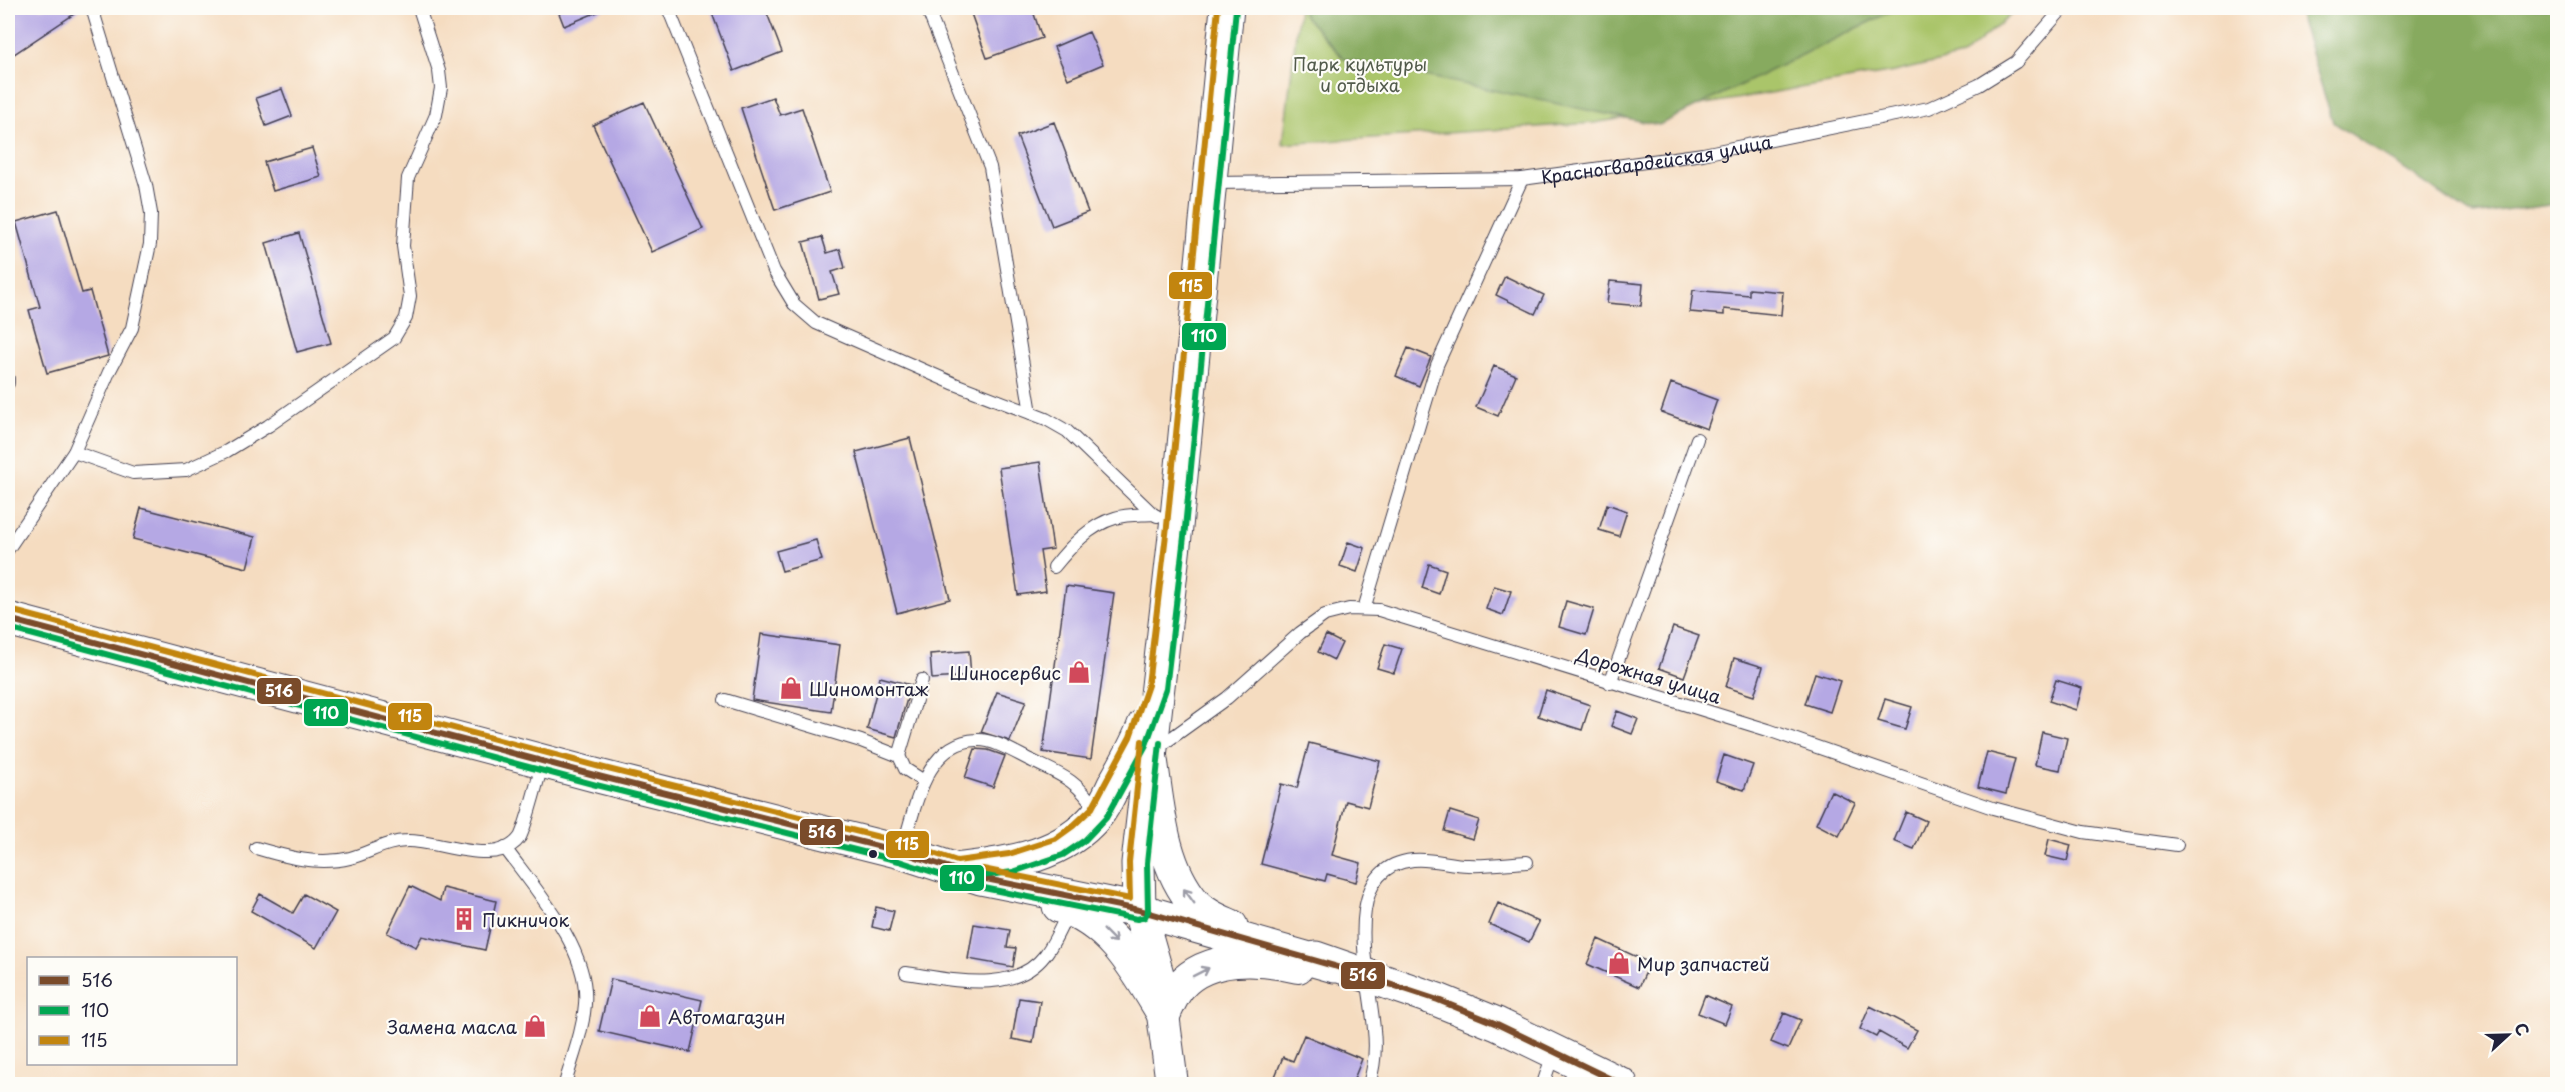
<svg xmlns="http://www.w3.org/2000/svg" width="2565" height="1092" font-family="'Playpen Sans',sans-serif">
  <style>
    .green { fill: #aac56b; stroke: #667453; stroke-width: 1.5 }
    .forest { fill: #87aa5f; stroke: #54664d; stroke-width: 1.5 }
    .building { fill: #b5a8e4 }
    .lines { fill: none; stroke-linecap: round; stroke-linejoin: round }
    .lane-casing { stroke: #423e4f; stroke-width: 14 }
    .secondary-casing { stroke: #423e4f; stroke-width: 34 }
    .primary-casing { stroke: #423e4f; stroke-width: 35 }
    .highway-casing { stroke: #423e4f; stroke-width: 35 }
    .lane { stroke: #fff; stroke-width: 12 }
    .secondary { stroke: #fff; stroke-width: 32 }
    .primary { stroke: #fff; stroke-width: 33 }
    .highway { stroke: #fff; stroke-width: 33 }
    .bus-1-casing { stroke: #fdfcf7; stroke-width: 10 }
    .bus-2-casing { stroke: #fdfcf7; stroke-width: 10 }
    .bus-3-casing { stroke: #fdfcf7; stroke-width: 10 }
    .bus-1 { stroke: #7a4b2a; stroke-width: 6 }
    .bus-2 { stroke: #00a651; stroke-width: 6 }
    .bus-3 { stroke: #c2850f; stroke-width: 6 }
    .oneway { stroke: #9c9ca7 }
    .bus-dot { fill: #22223b; stroke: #fdfcf7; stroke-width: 2 }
    .labels { text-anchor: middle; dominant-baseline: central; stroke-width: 4.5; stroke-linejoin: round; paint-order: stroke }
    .park-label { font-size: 18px; fill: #525b4c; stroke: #fdfcf7 }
    .street-label { font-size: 18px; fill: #22223b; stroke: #fdfcf7 }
    .poi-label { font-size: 18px; fill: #22223b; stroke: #fdfcf7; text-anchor: start }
    .line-badge { stroke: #fdfcf7; stroke-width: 2 }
    .badge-label { font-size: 16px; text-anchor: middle; font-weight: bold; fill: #fff }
  </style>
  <rect width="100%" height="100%" fill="#fdfcf7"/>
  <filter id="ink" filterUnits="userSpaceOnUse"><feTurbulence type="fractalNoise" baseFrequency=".0167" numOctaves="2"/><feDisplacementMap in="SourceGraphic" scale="12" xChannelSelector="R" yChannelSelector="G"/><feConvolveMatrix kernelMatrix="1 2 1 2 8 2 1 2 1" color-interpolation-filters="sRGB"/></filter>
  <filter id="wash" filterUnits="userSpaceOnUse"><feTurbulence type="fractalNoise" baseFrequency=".008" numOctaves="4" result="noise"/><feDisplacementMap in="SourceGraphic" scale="24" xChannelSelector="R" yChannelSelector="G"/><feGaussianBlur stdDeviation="1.35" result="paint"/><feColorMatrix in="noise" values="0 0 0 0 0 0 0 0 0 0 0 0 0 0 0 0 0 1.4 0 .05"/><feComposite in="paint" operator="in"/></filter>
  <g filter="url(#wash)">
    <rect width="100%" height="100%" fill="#f5dcc0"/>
    <!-- green -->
    <path class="green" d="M1299,8h720l-57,48 -68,16 -300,51 -311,21z"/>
    <!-- forest -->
    <path class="forest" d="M1305,8h593l-239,117 -315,-66 -41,-45z
      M2297,8h260v196l-84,11 -140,-93z"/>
    <g id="blocks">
      <!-- building -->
      <path class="building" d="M8,8h75l-75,50z
        M557,8h50l-43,18z
        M710,8h55l17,44 -48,19z
        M969,8h63l10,30 -55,20z
        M1089,32l14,32 -35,15 -14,-32z
        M282,89l10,27 -26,10 -10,-28z
        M773,97l7,18 22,-7 28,84 -55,18 -34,-102z
        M644,102l59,127 -51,23 -59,-127z
        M1054,122l34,90 -36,14 -35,-90z
        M312,148l9,29 -48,14 -9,-29z
        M58,210l24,83 8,-2 18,65 -61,17 -18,-63 11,-3 -24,-85z
        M299,233l32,110 -34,9 -31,-109z
        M822,237l5,16 13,-4 5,19 -13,4 7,22 -20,5 -16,-57z
        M1505,276l39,19 -9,19 -39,-19z
        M1610,281l33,3 -2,22 -34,-3z
        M1749,289l34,3 -2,23 -57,-6v6l-34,-3 3,-22 56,5z
        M1408,348l23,9 -12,29 -23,-10z
        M1494,366l22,9 -18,41 -22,-9z
        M1671,383l46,17 -10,29 -46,-17z
        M910,438l40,161 -53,14 -41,-161z
        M1040,462l13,87 -13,2 6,40 -28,4 -19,-127z
        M1607,504l20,7 -8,25 -20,-6z
        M141,508l114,29 -8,31 -114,-29z
        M816,540l6,20 -40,11 -6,-20z
        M1348,542l17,6 -8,24 -17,-6z
        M1429,564l17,6 -7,24 -17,-6z
        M1066,586l48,7 -23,166 -48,-7z
        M1494,586l17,5 -8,24 -17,-6z
        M1566,601l28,8 -8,26 -27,-8z
        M1673,627l26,9 -15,41 -25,-9z
        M761,634l79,11 -9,67 -79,-12z
        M1326,635l16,8 -8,17 -16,-8z
        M1385,644l17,5 -8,24 -17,-5z
        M969,651l2,25 -39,3 -2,-25z
        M1734,658l29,9 -9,29 -28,-9z
        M1815,673l25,8 -10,31 -25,-8z
        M880,677l31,8 -15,52 -29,-8z
        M2056,680l26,8 -6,22 -27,-9z
        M1546,690l44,15 -8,25 -44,-14z
        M997,692l29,9 -16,40 -29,-9z
        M1885,699l27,8 -7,22 -27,-8z
        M1617,711l21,8 -6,15 -21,-8z
        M2042,732l25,6 -7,32 -25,-5z
        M1309,743l71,18 -12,46 -22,-6 -14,54 29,8 -5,19 -29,-8 -2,7 -64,-17 20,-80 16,4z
        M975,749l13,1 17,6 -12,31 -28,-9z
        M1987,752l28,7 -9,35 -28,-7z
        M1724,755l29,10 -9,25 -28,-9z
        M1831,791l24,12 -16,33 -23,-12z
        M1450,811l29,9 -6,19 -29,-8z
        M1906,812l20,9 -12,28 -20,-8z
        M2049,839l22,6 -4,16 -22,-5z
        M410,886l30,15 3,-13 53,13 -11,49 -63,-14 -6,11 -29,-14z
        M260,894l33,19 11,-19 32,18 -20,36 -65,-37z
        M1498,903l41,19 -10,20 -40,-18z
        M876,907l18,4 -5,20 -17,-4z
        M974,924l36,6 -3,17 9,1 -3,19 -45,-8z
        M1598,939l52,24 -11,24 -52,-23z
        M611,979l91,21 -12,52 -91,-21z
        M1705,995l27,12 -7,17 -27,-11z
        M1019,998l21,3 -7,42 -21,-4z
        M1870,1006l47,24 -10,18 -28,-16 -3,5 -16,-8z
        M1784,1013l17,7 -13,29 -17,-7z
        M1304,1035l58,24 -10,25h-80l11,-27 10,4z"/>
    </g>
  </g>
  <g filter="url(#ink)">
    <use href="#blocks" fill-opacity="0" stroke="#423e4f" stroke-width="1.5"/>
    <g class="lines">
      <!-- lane casing -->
      <g class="lane-casing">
        <g id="lane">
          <path d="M668,8l106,263 20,33 22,19 139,61 91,35 21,12 86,83"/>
          <path d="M927,8l63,159 41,246"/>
          <path id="s1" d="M1212,183l310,-4 181,-25 226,-46 50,-23 37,-23 47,-54"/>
          <path d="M8,378v5"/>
          <path d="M74,452l59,21 53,-3 41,-19 41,-25 126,-88 12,-20 4,-22 -7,-50 5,-68 28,-63 5,-27 -2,-17 -20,-63"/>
          <path d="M8,549l66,-97 35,-80 23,-44 18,-84 1,-31 -5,-28 -54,-177"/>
          <path d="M1054,567c16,-20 36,-42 61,-49 12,-4 26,-3 38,-4l4,2"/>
          <path d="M1364,609l73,-244 85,-186"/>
          <path d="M1610,683l87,-244"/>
          <path d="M725,700l136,41 38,15 6,13 19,12"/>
          <path d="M1156,749l71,-51 73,-65 25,-18 24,-6 30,1 389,120 225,78 90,24 94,13"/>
          <path d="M899,756l23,-76"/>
          <path d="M256,848c31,9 62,18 94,10 20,-5 36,-17 57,-17 32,-1 90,28 113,-4 6,-10 18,-60 23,-74"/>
          <path d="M505,848c30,41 85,102 80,156 -2,28 -13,54 -20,80"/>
          <path d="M902,850c13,-39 22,-108 75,-110 16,-1 37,12 51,19 31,15 49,20 68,51"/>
          <path d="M906,973c43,6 108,23 139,-18 10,-13 17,-30 24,-45"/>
          <path d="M1369,1084c5,-16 7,-36 5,-54 -3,-49 -38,-162 39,-170 19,-2 37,5 55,5 20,1 40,-2 59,-3"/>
          <path d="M1543,1084l10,-30"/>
        </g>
      </g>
      <!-- secondary casing -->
      <g class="secondary-casing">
        <path id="secondary" d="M1139,910l19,66 14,108
          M1164,1015c5,-10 9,-21 16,-29 28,-32 81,-28 118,-19"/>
      </g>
      <!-- primary casing -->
      <g class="primary-casing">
        <path id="primary" d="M956,870c52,-7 105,-12 141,-55 9,-11 14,-25 20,-36 10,-18 20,-35 27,-54
          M1139,910l-1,-47 38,-336 51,-519"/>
      </g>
      <!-- highway casing -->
      <g class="highway-casing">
        <path id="highway" d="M8,619l594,158 299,75 80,26 158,32 195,56
          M1150,753c8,50 10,111 45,151 10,11 23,16 36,22
          M1059,906c53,16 78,64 105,109
          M1316,958l122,42 59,24 124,60"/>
      </g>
      <!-- lane -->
      <use href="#lane" class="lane"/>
      <!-- secondary -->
      <use href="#secondary" class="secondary"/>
      <!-- primary -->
      <use href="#primary" class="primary"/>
      <!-- highway -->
      <use href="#highway" class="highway"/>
      <!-- bus-1 casing -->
      <g class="bus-1-casing">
        <path id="bus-1" d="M8,619l594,158 299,75 80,26 158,32 195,56 104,34 59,24 124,60"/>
      </g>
      <!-- bus-2 casing -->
      <g class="bus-2-casing">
        <path id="bus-2" d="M8,628l592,158 299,75 55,18 59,-7 50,-17 22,-15 21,-22 40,-73 20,-56 19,-161 51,-519
          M979,887l158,32 8,-2 3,-6 -1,-48 13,-120"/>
      </g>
      <!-- bus-3 casing -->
      <g class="bus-3-casing">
        <path id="bus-3" d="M10,610l594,158 299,75 54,18 52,-7 46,-15 18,-13 19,-18 38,-71 18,-52 19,-159 51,-518
          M983,869l147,30 -1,-37 13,-121"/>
      </g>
      <!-- bus-1 -->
      <use href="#bus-1" class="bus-1"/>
      <!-- bus-2 -->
      <use href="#bus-2" class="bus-2"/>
      <!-- bus-3 -->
      <use href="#bus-3" class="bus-3"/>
    </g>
    <!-- one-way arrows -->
    <defs><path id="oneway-shaft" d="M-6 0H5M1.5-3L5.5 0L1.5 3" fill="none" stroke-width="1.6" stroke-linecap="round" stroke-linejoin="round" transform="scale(1.5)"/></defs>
    <g class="oneway">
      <use href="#oneway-shaft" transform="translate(1189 896) rotate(-126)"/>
      <use href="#oneway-shaft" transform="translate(1110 936) rotate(45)"/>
      <use href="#oneway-shaft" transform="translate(1201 972) rotate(-27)"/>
    </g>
  </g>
  <!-- icons -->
  <defs>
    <g id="shop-bare" transform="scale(1.8)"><path d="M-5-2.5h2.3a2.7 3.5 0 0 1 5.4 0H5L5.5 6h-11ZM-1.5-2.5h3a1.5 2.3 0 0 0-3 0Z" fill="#d1495b" stroke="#fdfcf7" stroke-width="2.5" paint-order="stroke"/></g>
    <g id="building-bare" transform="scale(1.8)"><path d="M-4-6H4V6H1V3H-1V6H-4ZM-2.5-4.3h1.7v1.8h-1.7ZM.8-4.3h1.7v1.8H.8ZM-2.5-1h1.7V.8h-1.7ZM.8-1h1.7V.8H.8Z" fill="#d1495b" stroke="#fdfcf7" stroke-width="2.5" paint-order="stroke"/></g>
  </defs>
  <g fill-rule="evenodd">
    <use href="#shop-bare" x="1079" y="672"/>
    <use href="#shop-bare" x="791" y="688"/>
    <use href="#building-bare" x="464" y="919"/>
    <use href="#shop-bare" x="1619" y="963"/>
    <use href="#shop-bare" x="650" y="1016"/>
    <use href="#shop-bare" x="535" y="1026"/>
  </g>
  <!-- markers -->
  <circle class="bus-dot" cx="873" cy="854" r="5"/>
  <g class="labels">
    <!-- park labels -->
    <g class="park-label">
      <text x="1360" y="63">Парк культуры<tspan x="1360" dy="21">и отдыха</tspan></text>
    </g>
    <!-- street labels -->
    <g class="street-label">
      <text stroke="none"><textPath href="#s1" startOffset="446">Красногвардейская улица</textPath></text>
      <text transform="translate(1649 675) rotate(17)">Дорожная улица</text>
    </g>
    <!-- poi labels -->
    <g class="poi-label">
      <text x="1061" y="672" text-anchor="end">Шиносервис</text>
      <text x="809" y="688">Шиномонтаж</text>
      <text x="482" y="919">Пикничок</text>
      <text x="1637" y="963">Мир запчастей</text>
      <text x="668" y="1016">Автомагазин</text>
      <text x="517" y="1026" text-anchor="end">Замена масла</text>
    </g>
  </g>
  <g class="line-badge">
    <rect x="1168" y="271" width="45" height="29" rx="6" fill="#c2850f"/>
    <rect x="1181" y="322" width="46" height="29" rx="6" fill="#00a651"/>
    <rect x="256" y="677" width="46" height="28" rx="6" fill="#7a4b2a"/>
    <rect x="303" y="698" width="46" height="29" rx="6" fill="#00a651"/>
    <rect x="387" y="702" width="46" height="29" rx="6" fill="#c2850f"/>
    <rect x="799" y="818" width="45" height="28" rx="6" fill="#7a4b2a"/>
    <rect x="885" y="830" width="45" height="29" rx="6" fill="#c2850f"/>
    <rect x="939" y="864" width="46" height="28" rx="6" fill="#00a651"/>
    <rect x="1340" y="961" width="46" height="29" rx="6" fill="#7a4b2a"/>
  </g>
  <g class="badge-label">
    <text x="1191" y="292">115</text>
    <text x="1204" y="342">110</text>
    <text x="279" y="697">516</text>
    <text x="326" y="719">110</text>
    <text x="410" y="722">115</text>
    <text x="822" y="838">516</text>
    <text x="907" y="850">115</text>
    <text x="962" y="884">110</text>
    <text x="1363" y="981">516</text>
  </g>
  <!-- margin -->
  <rect width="2565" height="1092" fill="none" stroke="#fdfcf7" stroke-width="30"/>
  <!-- legend -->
  <rect x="27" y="957" width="210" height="108" fill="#fdfcf7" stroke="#a5a5ac" stroke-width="1.5"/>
  <rect x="39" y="976" width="30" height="9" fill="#7a4b2a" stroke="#a5a5ac" stroke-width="1.5"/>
  <text x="81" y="987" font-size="18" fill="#22223b">516</text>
  <rect x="39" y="1006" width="30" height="9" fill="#00a651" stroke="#a5a5ac" stroke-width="1.5"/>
  <text x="81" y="1017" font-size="18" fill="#22223b">110</text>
  <rect x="39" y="1036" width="30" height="9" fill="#c2850f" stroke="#a5a5ac" stroke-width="1.5"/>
  <text x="81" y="1047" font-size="18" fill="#22223b">115</text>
  <!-- north arrow -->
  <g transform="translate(2508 1035) rotate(68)" stroke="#fdfcf7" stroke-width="4.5" paint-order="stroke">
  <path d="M0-4.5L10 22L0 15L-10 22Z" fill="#22223b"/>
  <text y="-9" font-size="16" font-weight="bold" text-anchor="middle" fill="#22223b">С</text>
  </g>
</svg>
